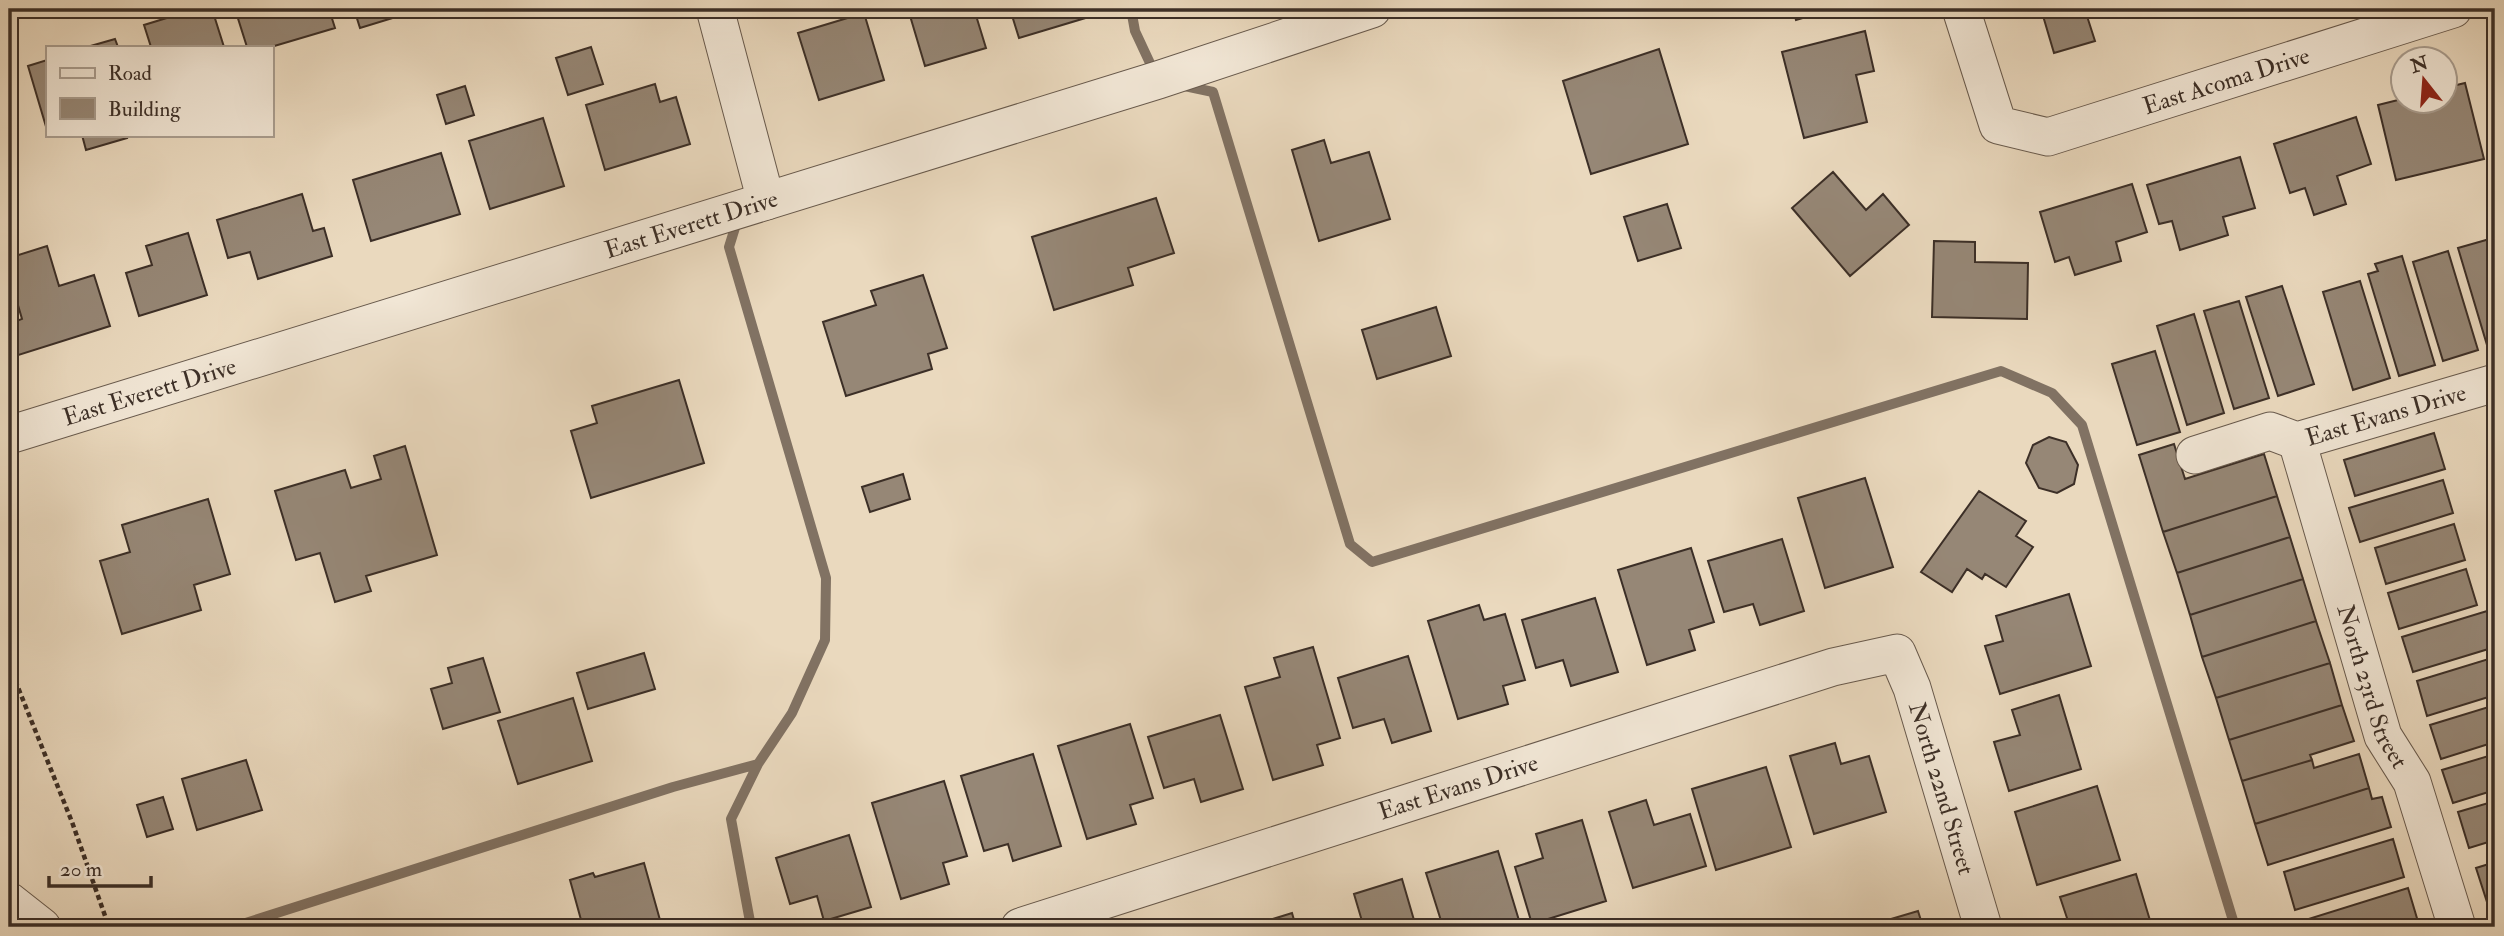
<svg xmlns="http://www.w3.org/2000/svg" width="2504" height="936" font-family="'IM FELL Double Pica',serif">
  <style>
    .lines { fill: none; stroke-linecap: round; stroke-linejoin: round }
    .stream { stroke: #817263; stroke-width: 10 }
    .building { fill: #968776; stroke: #3c2f27; stroke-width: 2 }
    .minor-casing { stroke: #685a4d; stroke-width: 39 }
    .path { stroke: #3c2f27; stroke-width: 4.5; stroke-dasharray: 5 3.5; stroke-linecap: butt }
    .minor { stroke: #f1e6d5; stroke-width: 37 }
    .labels { text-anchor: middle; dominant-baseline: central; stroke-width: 5; stroke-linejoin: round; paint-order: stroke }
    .street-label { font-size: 24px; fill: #3c2f27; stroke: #f1e6d5 }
  </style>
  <rect width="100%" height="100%" fill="#ead9be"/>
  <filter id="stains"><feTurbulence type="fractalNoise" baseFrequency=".00286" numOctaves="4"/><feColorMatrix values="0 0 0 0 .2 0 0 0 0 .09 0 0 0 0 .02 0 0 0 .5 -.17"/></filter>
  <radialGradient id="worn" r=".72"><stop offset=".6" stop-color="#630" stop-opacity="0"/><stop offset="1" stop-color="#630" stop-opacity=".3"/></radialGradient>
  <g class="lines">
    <!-- stream -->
    <path class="stream" d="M1131,9l4,22 21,45
      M1180,85l33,7 137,452 22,18 629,-191 51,22 30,32 153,502
      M738,218l-9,29 97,331 -1,62 -33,73 -34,51 -27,55 20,108
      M233,927l440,-140 85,-23"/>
  </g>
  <!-- building -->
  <path class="building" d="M196,9h16l12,38h-73l-7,-22z
    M235,9h94l6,19 -64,19h-24z
    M354,9h68l-62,19z
    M908,9h66l12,39 -61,18z
    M1010,9h79l3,7 -73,22z
    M1793,9h40l-37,11z
    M2041,9h59l-14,4 9,28 -41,12z
    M864,13l20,67 -65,20 -21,-67z
    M1865,31l9,40 -18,4 11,47 -63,16 -22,-86z
    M115,39l3,8h-31z
    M591,47l12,37 -35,11 -12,-37z
    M1659,49l29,95 -97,30 -28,-93z
    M47,60v70l-19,-64z
    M2465,83l19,76 -88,21 -18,-75 24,-6v3h42v-14z
    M655,84l5,18 16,-5 14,47 -85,26 -19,-65z
    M465,86l9,29 -28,9 -9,-29z
    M2356,117l15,47 -34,12 9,28 -32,11 -9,-27 -15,5 -16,-49z
    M543,118l21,68 -74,23 -21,-68z
    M9,119l7,25 -7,3z
    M82,135h44l1,3 -41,12z
    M1324,140l7,23 38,-11 21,67 -71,22 -27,-91z
    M441,153l19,61 -89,27 -18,-61z
    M2240,157l15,51 -32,9 5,18 -48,15 -8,-29 -13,3 -12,-39z
    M1833,172l33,38 17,-16 26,31 -59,51 -58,-68z
    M2132,184l15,48 -31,10 5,19 -46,14 -6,-18 -14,5 -15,-50z
    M302,194l11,37 11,-3 8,28 -74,23 -8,-27 -22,6 -11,-38z
    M1156,198l18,55 -46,15 5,17 -79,25 -22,-73z
    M1667,204l14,44 -43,13 -14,-44z
    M188,233l19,62 -68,21 -13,-43 26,-8 -6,-19z
    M2493,238l2,9v96l-8,2 -29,-97z
    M1934,241l41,1v20l53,1 -1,56 -95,-2z
    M47,246l12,40 35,-11 16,51 -101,32v-34l13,-5 -7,-24 -6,1v-38z
    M2448,251l30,99 -35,11 -30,-99z
    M2402,256l33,109 -36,11 -31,-102 10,-3 -3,-7z
    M923,275l24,73 -19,6 4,15 -86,27 -23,-74 53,-17 -5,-14z
    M2360,281l30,97 -37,12 -30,-98z
    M2282,286l32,98 -36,12 -32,-99z
    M2239,301l30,97 -35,11 -30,-98z
    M1436,307l15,49 -74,23 -15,-49z
    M2194,314l30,99 -37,12 -30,-99z
    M2155,351l25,81 -43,13 -25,-81z
    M679,380l25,83 -113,35 -20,-67 26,-8 -5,-17z
    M2434,433l11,36 -90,27 -11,-36z
    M2049,437l17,5 12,23 -4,19 -17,9 -18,-5 -13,-25 7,-18z
    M2174,444l11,35 79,-25 13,42 -114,36 -24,-77z
    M405,446l32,109 -71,21 5,15 -36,11 -15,-49 -24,7 -21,-69 70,-21 6,18 30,-9 -7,-23z
    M903,474l7,25 -40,13 -8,-25z
    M1865,478l28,89 -68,21 -27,-90z
    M2443,480l10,33 -93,29 -11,-34z
    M1979,491l47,30 -10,15 17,11 -27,40 -21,-13 -3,5 -15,-10 -15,23 -31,-20z
    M2277,496l13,41 -113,36 -14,-41z
    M208,499l22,75 -36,11 7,25 -79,24 -22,-73 30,-9 -8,-27z
    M2454,524l11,36 -79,24 -11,-36z
    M2290,537l13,42 -113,36 -13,-42z
    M1782,539l22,72 -44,14 -7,-21 -29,8 -16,-51z
    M1691,548l23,74 -25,8 6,20 -48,15 -29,-95z
    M2466,569l11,36 -78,24 -11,-36z
    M2303,579l13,42 -114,36 -12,-42z
    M2069,594l22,72 -91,28 -15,-48 18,-5 -7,-25z
    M1595,598l23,74 -47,14 -8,-26 -27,8 -14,-48z
    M1479,605l5,15 21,-6 20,66 -22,6 5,18 -50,15 -30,-98z
    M2487,611l8,36 -82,25 -11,-35z
    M2316,621l14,42 -114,35 -14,-41z
    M1313,647l27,91 -23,7 6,20 -50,15 -28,-93 35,-10 -6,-19z
    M644,653l11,36 -67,20 -11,-36z
    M1408,656l23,75 -39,12 -8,-24 -31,9 -15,-50z
    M2495,657v38l-68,21 -10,-35z
    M483,658l17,54 -57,17 -12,-40 21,-6 -4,-15z
    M2330,663l12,42 -113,35 -13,-42z
    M2059,695l22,74 -72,22 -15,-49 26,-7 -8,-25z
    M573,698l19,63 -74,23 -20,-63z
    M2342,705l12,36 -44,14 2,5 -70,21 -13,-41z
    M2495,705v37l-54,17 -11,-34z
    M1220,715l23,74 -42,13 -7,-23 -30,9 -16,-51z
    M1130,724l23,74 -23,7 6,19 -49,15 -29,-93z
    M1835,743l6,21 28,-8 17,56 -72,22 -24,-78z
    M1033,754l28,92 -48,15 -5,-17 -24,7 -23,-75z
    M2359,754l10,34 -114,36 -13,-43 70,-21 2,8z
    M2495,754v36l-42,13 -11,-33z
    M246,760l16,50 -65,20 -15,-51z
    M1766,767l25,80 -75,23 -24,-81z
    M944,781l23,75 -24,7 6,21 -48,15 -29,-96z
    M2097,786l23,74 -83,25 -22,-73z
    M2369,788l3,11 10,-2 9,30 -123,38 -13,-41z
    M163,797l10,32 -26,8 -10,-32z
    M1646,800l8,25 36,-11 16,52 -73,22 -24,-76z
    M2495,801v39l-26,8 -11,-36z
    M1582,820l24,81 -74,23 -17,-57 28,-9 -7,-24z
    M849,835l22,72 -47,14 -7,-25 -27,8 -14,-46z
    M2393,839l11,38 -109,33 -11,-38z
    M1498,851l23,76h-78l-17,-54z
    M2495,862v38l-8,2 -11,-34z
    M644,863l16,57 -26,7h-51l-13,-47 23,-7 2,4z
    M2136,874l16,53h-102l18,-6 -8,-24z
    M1402,879l14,48h-74l20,-6 -8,-27z
    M2408,888l11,37 -133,2v-1z
    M1918,911l5,16h-59z
    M1292,913l4,14h-49z"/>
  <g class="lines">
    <!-- minor casing -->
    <g class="minor-casing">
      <g id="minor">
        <path d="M715,9l51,192"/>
        <path id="s1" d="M1961,9l37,116 50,12 405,-128"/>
        <path id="s2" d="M9,435l1149,-355 214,-71"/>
        <path id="s3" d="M2297,441l86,295 29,46 45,145"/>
        <path id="s4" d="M2195,455l75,-24 27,10 198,-58"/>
        <path d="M9,901l33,26"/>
        <path id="s5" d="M1020,927l813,-260 64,-14 15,35 71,239"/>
      </g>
    </g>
    <!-- path -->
    <path class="path" d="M9,665l63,157 37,105"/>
    <!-- minor -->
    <use href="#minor" class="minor"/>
  </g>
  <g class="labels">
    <!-- street labels -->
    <g class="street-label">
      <text stroke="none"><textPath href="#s1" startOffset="360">East Acoma Drive</textPath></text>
      <text stroke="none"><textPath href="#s2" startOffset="714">East Everett Drive</textPath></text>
      <text stroke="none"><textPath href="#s2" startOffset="147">East Everett Drive</textPath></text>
      <text stroke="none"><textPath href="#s4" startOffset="200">East Evans Drive</textPath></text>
      <text stroke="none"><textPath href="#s3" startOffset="257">North 23rd Street</textPath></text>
      <text stroke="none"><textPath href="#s5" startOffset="460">East Evans Drive</textPath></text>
      <text stroke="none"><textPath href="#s5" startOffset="1062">North 22nd Street</textPath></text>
    </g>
  </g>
  <!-- margin -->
  <rect width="2504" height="936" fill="none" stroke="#ead9be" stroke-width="35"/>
  <rect x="10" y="10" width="2483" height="915" fill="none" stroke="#3c2f27" stroke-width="3.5"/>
  <rect x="18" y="18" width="2469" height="901" fill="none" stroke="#3c2f27" stroke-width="2"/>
  <!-- legend -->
  <rect x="46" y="46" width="228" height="91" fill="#f1e6d5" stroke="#a99d8f" stroke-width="2"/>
  <rect x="60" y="68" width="35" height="10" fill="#f1e6d5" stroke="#a99d8f" stroke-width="2"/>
  <text x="108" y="80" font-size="21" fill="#3c2f27">Road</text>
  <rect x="60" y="98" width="35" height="21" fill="#968776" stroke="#a99d8f" stroke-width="2"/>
  <text x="108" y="116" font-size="21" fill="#3c2f27">Building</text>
  <!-- north arrow -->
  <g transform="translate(2424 80) rotate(343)"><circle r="33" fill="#f1e6d5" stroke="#a99d8f" stroke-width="2"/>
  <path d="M0-5L12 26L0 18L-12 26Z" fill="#8f2418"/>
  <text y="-10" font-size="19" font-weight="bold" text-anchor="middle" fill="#3c2f27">N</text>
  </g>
  <!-- scale -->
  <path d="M49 876v10h102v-10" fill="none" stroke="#3c2f27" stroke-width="3.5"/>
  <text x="60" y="876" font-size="21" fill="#3c2f27" stroke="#f1e6d5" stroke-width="5" paint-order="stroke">20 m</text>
  <rect width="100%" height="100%" filter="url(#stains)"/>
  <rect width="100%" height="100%" fill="url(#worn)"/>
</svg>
